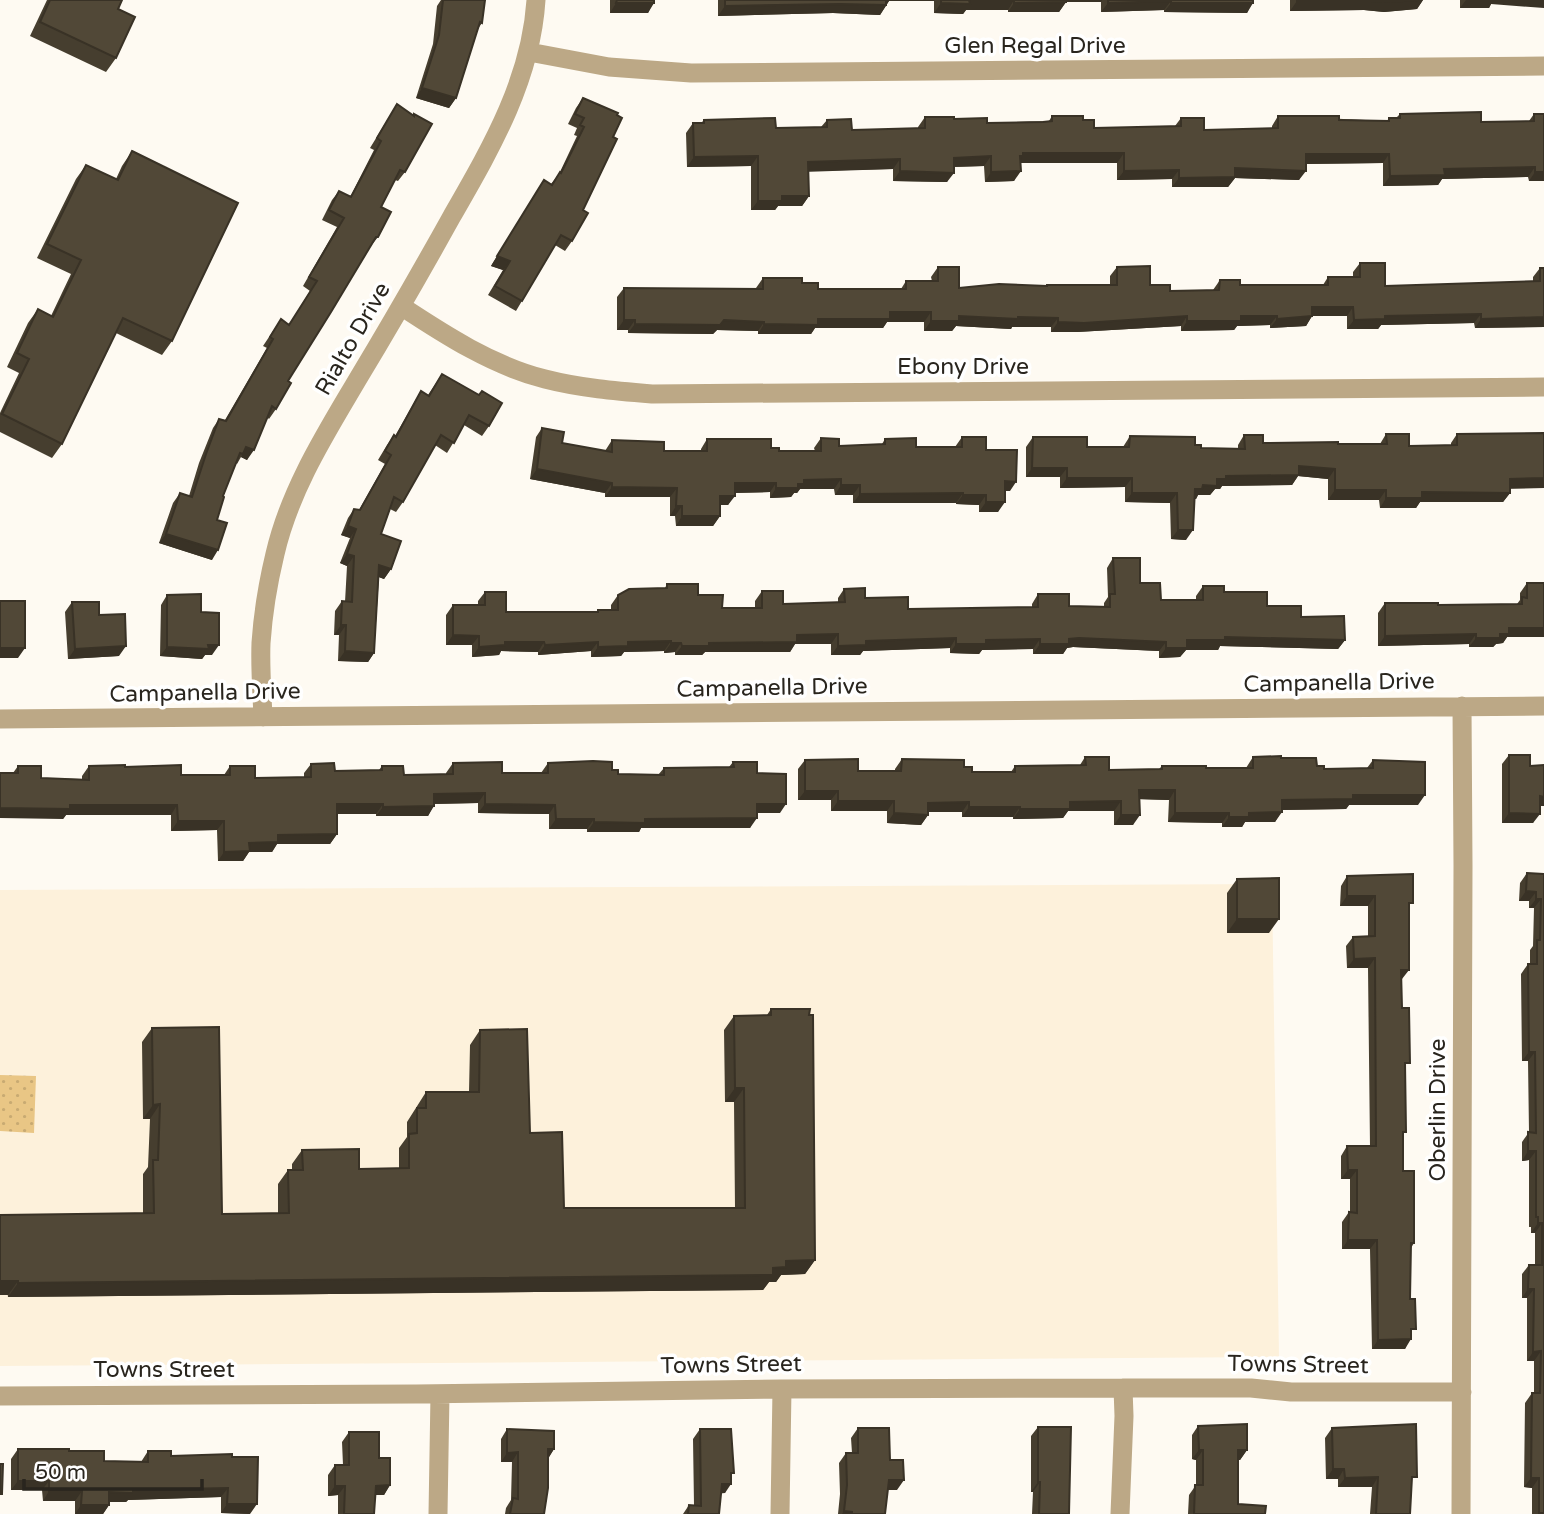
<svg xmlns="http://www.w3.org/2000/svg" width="1544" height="1514" font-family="'Varela Round',sans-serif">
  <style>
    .built { fill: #fdf1db }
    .park { fill: url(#park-dots) }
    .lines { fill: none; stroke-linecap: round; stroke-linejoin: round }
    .minor { stroke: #bca886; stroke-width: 19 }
    .wall { fill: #463e2f }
    .shaded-wall { fill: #393226 }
    .building { fill: #514837; stroke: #393226; stroke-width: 2 }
    .labels { text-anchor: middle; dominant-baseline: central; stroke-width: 7; stroke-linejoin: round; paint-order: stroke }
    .street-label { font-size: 23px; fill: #29251e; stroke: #fff }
  </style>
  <defs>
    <pattern id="park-dots" width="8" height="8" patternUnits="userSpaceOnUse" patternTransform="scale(1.75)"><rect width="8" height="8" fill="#e9c685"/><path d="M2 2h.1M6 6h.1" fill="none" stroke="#c8aa72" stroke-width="1.8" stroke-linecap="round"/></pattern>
  </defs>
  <rect width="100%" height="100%" fill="#fefaf2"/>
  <!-- built -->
  <path class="built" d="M1272,884l7,473 -1279,9v-476z"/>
  <!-- park -->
  <path class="park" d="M0,1075l36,1 -2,57 -34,-2z"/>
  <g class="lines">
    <!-- minor -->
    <path class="minor" d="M529,52l80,15 82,6 853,-7
      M401,306c44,29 92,60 144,73 35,9 71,12 107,15l892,-7
      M263,717c-1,-24 -3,-49 -2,-74 2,-30 7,-60 14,-89 15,-65 51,-121 84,-177 32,-53 63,-107 93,-161 39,-68 79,-136 84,-216
      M0,719l1544,-13
      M0,1396l416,-2 366,-5 341,-1h128l40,4h171
      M438,1514l2,-120
      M780,1514l2,-125
      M1120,1514l4,-98 -1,-28
      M1461,1514l2,-649 -1,-159"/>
  </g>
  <!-- wall -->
  <path class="wall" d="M47,0h75l-4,9 -2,49 -10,14 -76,-36z
    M441,0h44l-3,23 -5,7 -21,68 -7,10 -33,-10 17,-54 4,-38z
    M610,0h44l-6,13h-38z
    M718,0h535l-6,13 -83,-1v-2l-63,2v-10h-35l-7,10h-51v-2h-42l-3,4 -29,-1v-12h-45l-9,14 -47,-2 -115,3z
    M1290,0h133l-6,9 -33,3 -20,-2 -74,1z
    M1460,0h84l-53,4 -2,4h-29z
    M583,98l34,17 -4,22 -30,73 -11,31 -7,10 -10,-6 -39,66 -28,-16 15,-25 -12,-4 53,-86 7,4 8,-10 18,-38 -3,-1 3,-7 -9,-4 8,-16z
    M397,104l8,68 -7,9 -3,-1 -14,27 -3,30 -8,10 -82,134 -12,28 -7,10 -2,-2 -20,43 -6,-3 -4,7 -1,-1 -13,33 -6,24 -5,40 -53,-17 14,-40 7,-10 9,3 10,-33 14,-35 6,-9 6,1 42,-72 -4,-2 18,-27 8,6 21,-34 -7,-5 34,-59 -15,-7 10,-20 7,-9 11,6 24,-47 -4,-2z
    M1400,114l81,8 48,-1 5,-7 10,67h-15l-1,-4 -86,2 -4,6 -55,1v-23l-77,1 -7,16 -64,-2 -7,9h-56v-8l-55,1v-17h-96l-7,18 -29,1 -1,-16 -30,1 -7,15 -54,-1v-12l-84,2v25l-7,10h-24l-3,4h-24v-44l-64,1 -1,-34 7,-10h8l3,-3 72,8 45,-1 6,-7 25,10 66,-1v-2l7,-10 29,2 33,4 62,-2 3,-5 31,4 11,8 81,-2 6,-8 23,12 68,-2v-2l6,-10 109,5 2,-3h7z
    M132,151l40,190 -10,14 -46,-22 -54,111 -10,14 -52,-26v-19l19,-40 -12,-6 21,-44 10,-14 13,7 20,-42 -34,-16 39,-79 10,-14 30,14 6,-13z
    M1360,263l25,23 148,-5v-4l7,-9h4v59l-69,1 -1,-5 -93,2 -3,4h-31v-13h-35l-6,10 -36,2v-3l-33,1 -3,4 -53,1v-5l-104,6h-26v-5h-39l-1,2 -55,-3 -4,5h-28v-9h-37l-4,6h-68l-4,6h-53v-3l-41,-1 -4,4 -85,-1v-3h-11v-33l7,-9 132,1v-1l7,-10 39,5 16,6h83l5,-8h26l-1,-4 7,-10 21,21 87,-2 1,-1h63v-9l7,-9 33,18 20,6 43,-1 7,-10 20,5h83l5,-8h25v-5z
    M442,374l47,52 -7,10 -18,-11 -17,28 -12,-8 -32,57 -7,10 -6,-3 -9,25 10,35 -7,10 -5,-2 -5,76 -6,9 -30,-1 1,-26h-5l1,-24 7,-10 3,1 2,-36 -7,-3 10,-25 -9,-3 7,-17 6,-9 5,1 26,-46 -7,-4 9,-15 7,-10 1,1 20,-35 6,-10 7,4z
    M542,428l20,15 43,8 7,-11 52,11h37v-2l6,-10 64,9 8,3h36l-1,-3 7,-10 18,8 43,-2 3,-5 31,8h39l7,-10 24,13 24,41h-5l-7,21h-19v-7l-23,-1v-1h-103v-8h-18l-1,-6h-34l-3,4h-3l-3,4 -21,1v-6l-35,1 -7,12h-8v11l-7,10h-37l-1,-10h-5v-19h-65v-4l-75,-14 6,-42z
    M1544,433v55h-34v5l-7,9h-83l-4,6h-36l-1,-8h-51v-21l-30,-3 -6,9 -70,1 -2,3h-5l-5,6h-12l-2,4h-2l-8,41 -15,-1 -1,-36 -45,-1v-15l-65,1v-11h-34v-30l7,-10 54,10h36l7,-11 65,9 6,3 37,1v-4l6,-10 19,8 117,1 6,-10 23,12 42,-1v-2l6,-9z
    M1113,558l48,42h35v-4l7,-10 98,31 44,23 -7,9 -118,-3 -2,4h-32l-6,7 -21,1v-7l-86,-4 -6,1 -4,6h-30v-5l-51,1 -3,4 -29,-1v-5l-87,3 -3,4h-29v-11h-36l-5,8h-85l-3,3h-27v-3l-11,1v-2l-40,1 -3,4 -30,1v-6l-53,4v-3l-37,-1 -2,4 -27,2v-12h-26v-30l7,-10h25v-4l7,-9 21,20h91l1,-2h13v-5l7,-10 47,-7 2,-4 31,11 24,13h33v-7l7,-10 21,13 55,-1v-5l6,-9 21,9 43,11 124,-2v-3l6,-10 31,12 35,1v-4l4,-6 -1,-29z
    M1527,583h17l-41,60 -7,1 -3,3h-24v-3l-91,2v-33l7,-10 53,2 79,-1 3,-4v-7z
    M167,595l34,17 11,43h-7l-3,4 -42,-3 1,-51z
    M72,602l27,13 20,41 -51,3 -3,-47z
    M1509,755l21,11 14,-1v41h-4l-7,17h-31v-59z
    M1085,757l24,13 50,-1 3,-3 44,2h40l7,-11 28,1 36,8 7,3 43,-1 6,-8 45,45h-69l-3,4 -64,1 -7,12h-30l-3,5h-20v-4l-54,-1 1,-22 -29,-1 -7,26h-19v-14h-46l-5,7 -50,1v-2h-51v-5h-34v3l-7,10 -34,-2v-12h-56v-11h-33v-31l7,-9 53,11h37v-2l7,-10 62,8 8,5h39l4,-6 65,-1z
    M733,762l24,11 23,40h-23l-7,15h-109l-2,4h-52v-3h-38v-15l-71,-1v-10l-44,1 -6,12h-52v-2h-39v20l-7,10h-53l-5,8h-23l-6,9h-25l-1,-31 -46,1v-16h-105l-3,4 -50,-46 5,-7 23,12 41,1v-3l7,-10 36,1 56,8h43l6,-9 25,12 49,-1v-4l7,-9 24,7 44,-1 3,-4 22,9h42v-2l7,-10 49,10h39l7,-10 64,7 6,4 40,1 6,-7 65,-1z
    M1527,873l17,1v640h-12v-26l-8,-1 1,-84 7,-10h2v-32h-7v-63h-5v-24l7,-9h6v-32h-4v-6h-2v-67l-7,1v-19l7,-10 -1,-71h-6l-1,-87 7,-10h2v-14l3,-4 1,-38h-5v-7h-10l1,-18z
    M1347,876l62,32 -8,71 4,91 -2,101 11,72 -3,5 -1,51 1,36 -6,14h-33l-2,-100h-28v-27l7,-10h1v-33h-9v-23l6,-10h23l-2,-178h-21l-1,-22 7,-9h15v-31h-28l1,-20z
    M1237,879l32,54h-42v-40z
    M771,1009l44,251 -10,14 -24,1 -5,7h-7l-6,8 -755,7 -8,-82 143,-2v-39l5,-7 2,-48h-7l-1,-77 10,-14 70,186 56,-1v-29l10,-14h4v-6l10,-14 57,19 40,-1v-20l8,-11v-15l19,-30h43l1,-47 10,-15 50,103 34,75h171l-1,-106h-9l-1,-72 10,-14 33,-1z
    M1198,1426l49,24 -7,10h-2v44l27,10h-77l1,-19 7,-10v-25l-4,-1v-24z
    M1038,1427l31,87h-37l1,-22h-2v-56z
    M858,1428l32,32 7,30h-9l-3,24h-47l2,-20 -1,-31 7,-10h6l-1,-15z
    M1332,1428l80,56 -2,30h-40l2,-27h-34v-8h-12l-1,-41z
    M507,1429l47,20 -6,9 -4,56h-39l1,-6 5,-8 1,-38h-11v-23z
    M700,1429l31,47 -6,17h-4l-2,21h-36l6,-9h5l-1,-66z
    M349,1432l30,26 11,27 -6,10h-9l-1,19h-36v-19l-10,1v-21l7,-10h8l-1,-23z
    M18,1449l51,2 35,10 37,1 7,-11 23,5 61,1 18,57 -29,-1v-16l-93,3 -2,2h-17v3l-6,9h-28v-13h-32l-1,-11h-31v-31z"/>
  <!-- shaded-wall -->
  <path class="shaded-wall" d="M883,0h52l-1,1h-45l-9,14 -47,-2 -115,3 7,-10z
    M969,0h45l-6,10h-42l-3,4 -29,-1 7,-10z
    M1060,0h42l-1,2h-35l-7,10h-51l6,-9z
    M1423,0l-6,9 -33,3 -20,-2 -74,1 7,-10z
    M1466,0h78v8l-53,-4 -2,4h-29z
    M1171,1l-7,9 -63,2 7,-9z
    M616,3h38l-6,10h-38z
    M1171,3h82l-6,10 -83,-1z
    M422,88l34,10 -7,10 -33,-10z
    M1023,153h101l-7,10h-99l2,-7z
    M1306,154h83l-6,9 -84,1z
    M758,156l-7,10 -64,1 7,-10z
    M991,156l-7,10 -37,1 7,-9z
    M900,159l-7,10 -91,3 6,-10z
    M1535,167l-7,10 -86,2 -4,6 -55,1 7,-10 54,-7z
    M1235,168l71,3 -7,9 -64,-2 -7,9h-56l7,-9z
    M1179,170l-7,9 -55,1 7,-9z
    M900,171l54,2 -7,9 -54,-1z
    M1021,171l-7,10 -29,1 6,-10z
    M1535,172h9v9h-15z
    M782,196h27l-7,10h-24l-3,4h-24l7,-9z
    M497,256l13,5 -7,9 -12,-4z
    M1312,307h41l-6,9h-35l-6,10 -36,2 7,-9z
    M890,312h41l-7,10h-37l-4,6h-68l-4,6h-53l6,-10z
    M1481,314l-7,9 -93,2 -3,4h-31l7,-9 31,-4z
    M959,316l59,1 40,1 -7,9h-39l-1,2 -55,-3 -4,5h-28l7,-10z
    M1187,316l-6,10 -104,6h-26l7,-10z
    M1241,316h36l-7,9 -33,1 -3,4 -53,1 6,-10z
    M1544,317v10l-69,1 6,-9z
    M624,320h11l-7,10h-11z
    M724,320l40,2 -6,9 -41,-1 -4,4 -85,-1 7,-9z
    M246,447l8,3 -7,10 -6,-3z
    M1299,466l36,3 -7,10 -30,-3 -6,9 -70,1 -2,3h-5l-5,6h-12l-2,4h-8l7,-10 31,-13z
    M1032,468h35l-7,9h-34z
    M537,469l75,14 -7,10 -75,-14z
    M1067,478h65l-7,9 -65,1z
    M1544,478v10l-41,1 7,-10z
    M841,479l-7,10h-34l-3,4h-3l-3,4 -21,1 6,-10 22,-4 6,-4z
    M1005,481l11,1 -6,9h-11z
    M735,483h41l-6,9 -42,1z
    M841,485h19l-7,10h-18z
    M612,487l65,1 -7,9h-65z
    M1335,490h51l-7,10h-51z
    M1422,492l88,1 -7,9h-83l-4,6h-36l6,-10z
    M963,493l-7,10h-103l7,-9z
    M1132,493h45l-7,10 -45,-1z
    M963,495h23l-7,10 -23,-1z
    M720,496h15l-7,9h-14z
    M986,502h19l-7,10h-19z
    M676,506h6l-7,10h-5z
    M682,516h38l-7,10h-37z
    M348,526l8,3 -6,9 -9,-3z
    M1178,530h15l-7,10 -15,-1z
    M166,534l52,16 -6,10 -53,-17z
    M347,554l7,2 -7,10 -7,-3z
    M379,565l12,4 -7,10 -11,-4z
    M341,625h5l-7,10h-5z
    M1509,628h35v9h-37l-4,6 -7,1 -3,3h-24l7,-9 24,-4z
    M838,634l-7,10h-36l-5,8h-85l-3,3h-27l7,-9 115,-11z
    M1476,634l-7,10 -91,2 7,-10z
    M453,635l26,1 -7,9h-26z
    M1225,637l120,3 -7,9 -118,-3 -2,4h-32l-6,7 -21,1 7,-10 21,-8z
    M956,638l-6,10 -87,3 -3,4h-29l7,-9 28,-5z
    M1079,638l87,4 -7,9 -86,-4 -6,1 -4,6h-30l7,-10z
    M1040,639l-7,10 -51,1 -3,4 -29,-1 6,-9 30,-4z
    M671,641l-7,10 -40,1 -3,4 -30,1 7,-10 30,-5z
    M505,642h39l-6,10 -37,-1 -2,4 -27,2 7,-10z
    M598,642l-7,9 -53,4 7,-10z
    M671,643h10l-6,9 -11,1z
    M208,645h11l-7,10h-7l-3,4 -42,-3 7,-9z
    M126,646l-7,10 -51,3 7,-10z
    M0,648h25l-7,10h-18z
    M345,651l29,2 -6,9 -30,-1z
    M1139,790h36l-6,10 -36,-1z
    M805,791h33l-7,9h-33z
    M485,793l-7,10 -51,1 7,-10z
    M1353,795h72l-7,10h-69l-3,4 -71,1 7,-10z
    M1540,796l4,1v9h-11z
    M838,801h56l-7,10h-56z
    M1121,801l-7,10h-46l-5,7 -50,1 7,-10 50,-7z
    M969,802l-7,10h-41l7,-9z
    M337,804h46l-7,10h-46z
    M485,804l70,1 -6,9 -71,-1z
    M757,804h29l-6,9h-30z
    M70,805h107l-6,10h-105l-3,4 -63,-1v-10z
    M434,806l-6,10h-52l7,-9z
    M969,807h51l-7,10h-51z
    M1282,812l-7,10h-30l-3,5h-20l7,-10 20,-4z
    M894,813l34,2 -7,10 -34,-2z
    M1175,813h54l-7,10 -54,-1z
    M1509,813l31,1 -7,9h-31z
    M1121,815h19l-7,10h-19z
    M757,818l-7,10h-109l-2,4h-52l7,-10 51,-3z
    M556,819h38l-7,10h-38z
    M178,821h46l-7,9 -46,1z
    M337,834l-7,10h-53l-5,8h-23l-6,9h-25l6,-9 25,-9 29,-8z
    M1526,891l10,1 -7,9h-10z
    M1347,896h28l-7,10h-28z
    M1536,899h5l-7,9h-5z
    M1237,919h42l-10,14h-42z
    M1375,958l-7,10h-21l7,-9z
    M1401,970h8l-7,9z
    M1529,1052h6l-7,9h-6z
    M735,1088h9l-10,14h-9z
    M160,1104l-10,15h-7l10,-14z
    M1528,1151h8l-7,9 -7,1z
    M1348,1170h9l-7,9h-9z
    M1538,1223h4l-7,10h-4z
    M1348,1240h29l-7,9h-28z
    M815,1260l-10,14 -24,1 -5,7h-7l-6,8 -755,7 10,-14 755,-15 13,-7z
    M0,1281h18l-10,14h-8z
    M1528,1289h6l-7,9h-5z
    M1411,1339l-6,10h-33l6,-9z
    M1541,1351l-7,10h-7l6,-9z
    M548,1449h6l-6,10z
    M1199,1450h4l-7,10 -4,-1z
    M1238,1450h9l-7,10h-8z
    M518,1452l-6,10h-11l6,-9z
    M1333,1469h11l-6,10h-12z
    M1378,1477l-6,10h-34l7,-9z
    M1531,1478h8l-7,10 -8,-1z
    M889,1480h15l-7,10h-15z
    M18,1481h31l-7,9h-31z
    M1038,1482h2l-7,10h-2z
    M722,1484h9l-6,9 -10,1z
    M390,1485l-6,10h-15l7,-9z
    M335,1486h10l-7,9 -10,1z
    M228,1488l-7,9 -93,3 -2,2h-24l7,-10 24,-2z
    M49,1491h33l-7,10h-32z
    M227,1504h30l-7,10 -29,-1z
    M81,1505h28l-6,9h-28z
    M844,1511l8,1 -1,2h-9z"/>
  <!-- building -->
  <path class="building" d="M50,0h72l-4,9 17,8 -19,41 -76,-36z
    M443,0h42l-3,23 -2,-1 -24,76 -34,-10 17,-53z
    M617,0h37v3h-38z
    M725,0h161v5l-46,-1 -115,2z
    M941,0h28l1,4 -29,-1z
    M1014,0h52v2l-52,1z
    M1108,0h145v3h-82v-2l-63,2z
    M1297,0h121l-27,2 -20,-1h-74z
    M583,98l35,15 -1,2 5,3 -9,19 4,2 -34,71 5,3 -16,28 -11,-6 -39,66 -27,-15 15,-25 -13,-5 47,-76 8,5 8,-13 1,1 23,-46 -4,-2 4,-7 -9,-4z
    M397,104l17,12v-2l18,10 -27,48 -5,-2 -19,37 10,5 -13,25h-2l-45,75 -43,69 3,2 -15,26 -4,-3 -18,44 -8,-3 -3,7 -3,-1 -17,43 1,1 -7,23 10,3 -9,27 -52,-16 14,-41 12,4 14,-43 13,-35 7,2 47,-82 -3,-2 11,-18 8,6 28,-44 -8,-4 35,-59 -15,-8 10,-19 12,6 30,-56 -4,-3z
    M1481,112v10l53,-1v-7h10v58h-9v-5l-91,2 1,6 -55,1 -1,-22h-83v17l-71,-3v9l-56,1v-8l-55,1v-18h-101v3h-3l1,15 -30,1v-16l-37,2v15l-54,-2v-12l-92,3 1,34h-27v5h-24v-45l-64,1 -1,-34h11v-3l71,-2 1,10 51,-1v-7l24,-1 1,11 73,-2v-11h29v2l33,-1v5l56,-1 9,-1v-5h31v4h11v8l87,-2v-8h23v12l74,-2v-12h61v4l50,1v-3h11v-4z
    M132,151l106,52 -66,138 -49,-23 -61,126 -60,-30 27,-55 -12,-6 21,-44 15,8 28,-57 -34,-16 39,-79 32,15z
    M1360,263h25v23l155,-5v-13h4v49l-63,2v-5l-96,2v3l-31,1 -1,-13h-41v9l-35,3v-3h-36v5h-54v-5l-103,7 -26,-1v-4l-40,-1v2l-59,-3v5h-28v-9h-41v7h-72v6l-54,-1v-2l-40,-2 -4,5 -85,-1v-4h-11v-32l139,1v-11h39v5h16v6h88v-8h32v-14h21v21l40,-4 48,2v-1h70v-18l33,-1v19h20v6l49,-1 1,-10h20v5h88v-8h32z
    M442,374l37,21 3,-4 20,12 -13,23 -20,-11 -15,28 -13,-8 -38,67 -9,-5 -13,37 20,7 -10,28 -12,-4 -5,88 -29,-2 1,-26h-5l1,-24 10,1 2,-46 -7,-2 9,-25 -8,-3 6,-17 6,1 31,-55 -6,-4 9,-16 2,2 25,-46 8,5z
    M542,428l22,4 -2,11 50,9v-12l52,2v9h43v-12h64v9h8v3h42v-13l18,1v7l46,-2v-5l31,-1v9h46v-10h24v13h31l-1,32 -11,-1v21h-19v-7h-23v-2l-103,1v-9h-19v-6l-37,1v4h-6v4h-22v-5h-41v13h-15v20h-38v-10h-6l1,-18 -65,-1v-4l-75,-14z
    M1544,433v45l-34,1v14l-88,-1v6h-36v-8h-51v-21l-36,-3v9l-73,1v3h-9v7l-14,-1 -1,4h-7l-2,41h-15l-1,-37h-45v-15h-65v-10h-35l1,-31h54v10h42l1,-11 65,1v8h6v3l44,1 -1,-14h19v8l75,-1v2h49l-1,-10h23v12l48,-1v-11z
    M1113,558h27v25h20l1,17h42v-14h21v6h43v14h34v11l43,-1 1,24 -120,-3v3h-38v8h-21v-6l-87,-4 -10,1v5h-29v-5l-54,1v4h-30v-6l-90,3v4l-28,1v-12l-41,1v7l-88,1v3h-27l-1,-3h-10v-2l-43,1v4l-30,1v-5l-53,3 -1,-3h-39v3l-26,2v-11l-26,-1v-30h32v-13h21v20h92v-2h20v-15l11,-6 38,-1v-4h31v11h25l-1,13h40v-17h21v13l62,-2 -1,-13 21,-1v10l43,-1v12l130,-2v-13h31v12l41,1v-13h5z
    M1527,583h17v45h-35v6h-9v4h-24v-4l-91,2v-33h53v2l84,-1v-7l5,1z
    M201,594v18l18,1v32h-11l1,4 -42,-2v-52z
    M0,601h25v47h-25z
    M72,602h27v13l26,-1 1,32 -51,3z
    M1509,755h21v11l14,-1v32l-4,-1v18l-31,-1z
    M1281,756v2h35l1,8h7v3l49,-1v-8l52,2v33h-72v4l-71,1v12l-33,1v4h-20v-4h-54v-23h-36l1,25h-19v-14l-51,1v7h-50v-2h-51v-5l-41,1v12l-34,-2v-12h-56v-10h-33v-31l53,-1v12h43l1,-12 62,1v7h8v5h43v-6l71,-1 -1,-8h24v13l53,-1v-3h44v2h47v-11z
    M593,761l19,1v8h6v4l46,1v-7l70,-1 -1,-5h24v11l29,1v30h-29v14l-112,1v4l-51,-1v-3h-38l-1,-14 -70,-1v-11l-51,1v12l-51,1v-3h-46v30l-59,1v7l-29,1 1,8 -26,1v-31h-46l-1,-16h-107v4l-70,-1v-35h18v-7h23v12l48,2v-14l36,-1v2l56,-2v10h49v-9h25v12l56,-1v-13l23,-1 1,8 47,-1v-4h21l1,9 49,-1v-11l49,-1v11h46v-10z
    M1527,873l17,1v639h-5v-35h-8l1,-85h8l1,-42 -8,1 1,-63h-6l1,-24h13v-42h-4v-6h-2v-66h-8v-19l8,1 -1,-81h-6l-1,-88h9v-24h3l1,-41h-5v-7l-10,-1z
    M1413,874v29h-4v67h-8l1,38h7l1,55h-5l1,69h-3v39h11v72h-3l-1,56h5l1,30h-5v10l-33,1 -1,-100h-29l1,-28 8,1v-43h-9l-1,-24h29l-1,-188 -21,1 -1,-22 22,-1v-40h-28v-20z
    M1279,878v41h-42v-40z
    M771,1009h39l-1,6h4l2,245 -29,1v6l-13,1v7l-755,8v-2h-18v-66l154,-2 -1,-53h5l2,-56 -7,1 -1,-77 67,-1 3,187 67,-1 -1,-43h15l-1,-20 57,-1v20l50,-1v-34l8,-1v-25h9v-16h53l1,-62 47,-1 3,104 32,-1 2,76h181l-1,-120h-9l-1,-72 37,-1z
    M1247,1424v26h-9v54l28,2 -1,8h-71l1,-29h8v-35h-4l-1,-24z
    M1416,1424l1,53h-5l-2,37h-34l2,-37 -33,1 -1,-9h-11l-1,-41z
    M1038,1427h33l-2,87h-30l1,-32h-2z
    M858,1428h31l1,32h13l1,20h-15l-4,34h-33v-2l-8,-1 3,-26 -1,-32h12z
    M507,1429l47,2v18h-6v39l-4,26h-34l3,-16 5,1v-47l-11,1z
    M700,1429h31l3,44h-3v11h-9l-3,30h-31l1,-9 12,1z
    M349,1432h30v26h11v27l-14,1 -2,28h-30l1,-28h-10v-21h14z
    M18,1449h51v2h35v10l44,1v-11h23v5l61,-2v3h26l-1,47h-30l1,-16 -95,2v3l-24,-1v13h-28l1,-14h-33v-10h-31z
    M0,1464h3l-1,30h-2z"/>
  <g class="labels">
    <!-- street labels -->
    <g class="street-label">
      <text x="1035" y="46">Glen Regal Drive</text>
      <text transform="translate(353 339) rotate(-60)">Rialto Drive</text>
      <text x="963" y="367">Ebony Drive</text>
      <text transform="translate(1339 683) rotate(-1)">Campanella Drive</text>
      <text transform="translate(772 688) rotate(-1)">Campanella Drive</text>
      <text transform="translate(205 693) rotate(-1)">Campanella Drive</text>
      <text transform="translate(1438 1110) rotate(-90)">Oberlin Drive</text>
      <text transform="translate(731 1365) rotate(-1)">Towns Street</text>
      <text transform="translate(1298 1365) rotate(1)">Towns Street</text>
      <text x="164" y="1370">Towns Street</text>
    </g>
  </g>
  <!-- scale -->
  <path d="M24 1479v10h178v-10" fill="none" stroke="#29251e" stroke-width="3.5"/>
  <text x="35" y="1479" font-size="21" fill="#29251e" stroke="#ffffff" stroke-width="5" paint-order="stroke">50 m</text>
</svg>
